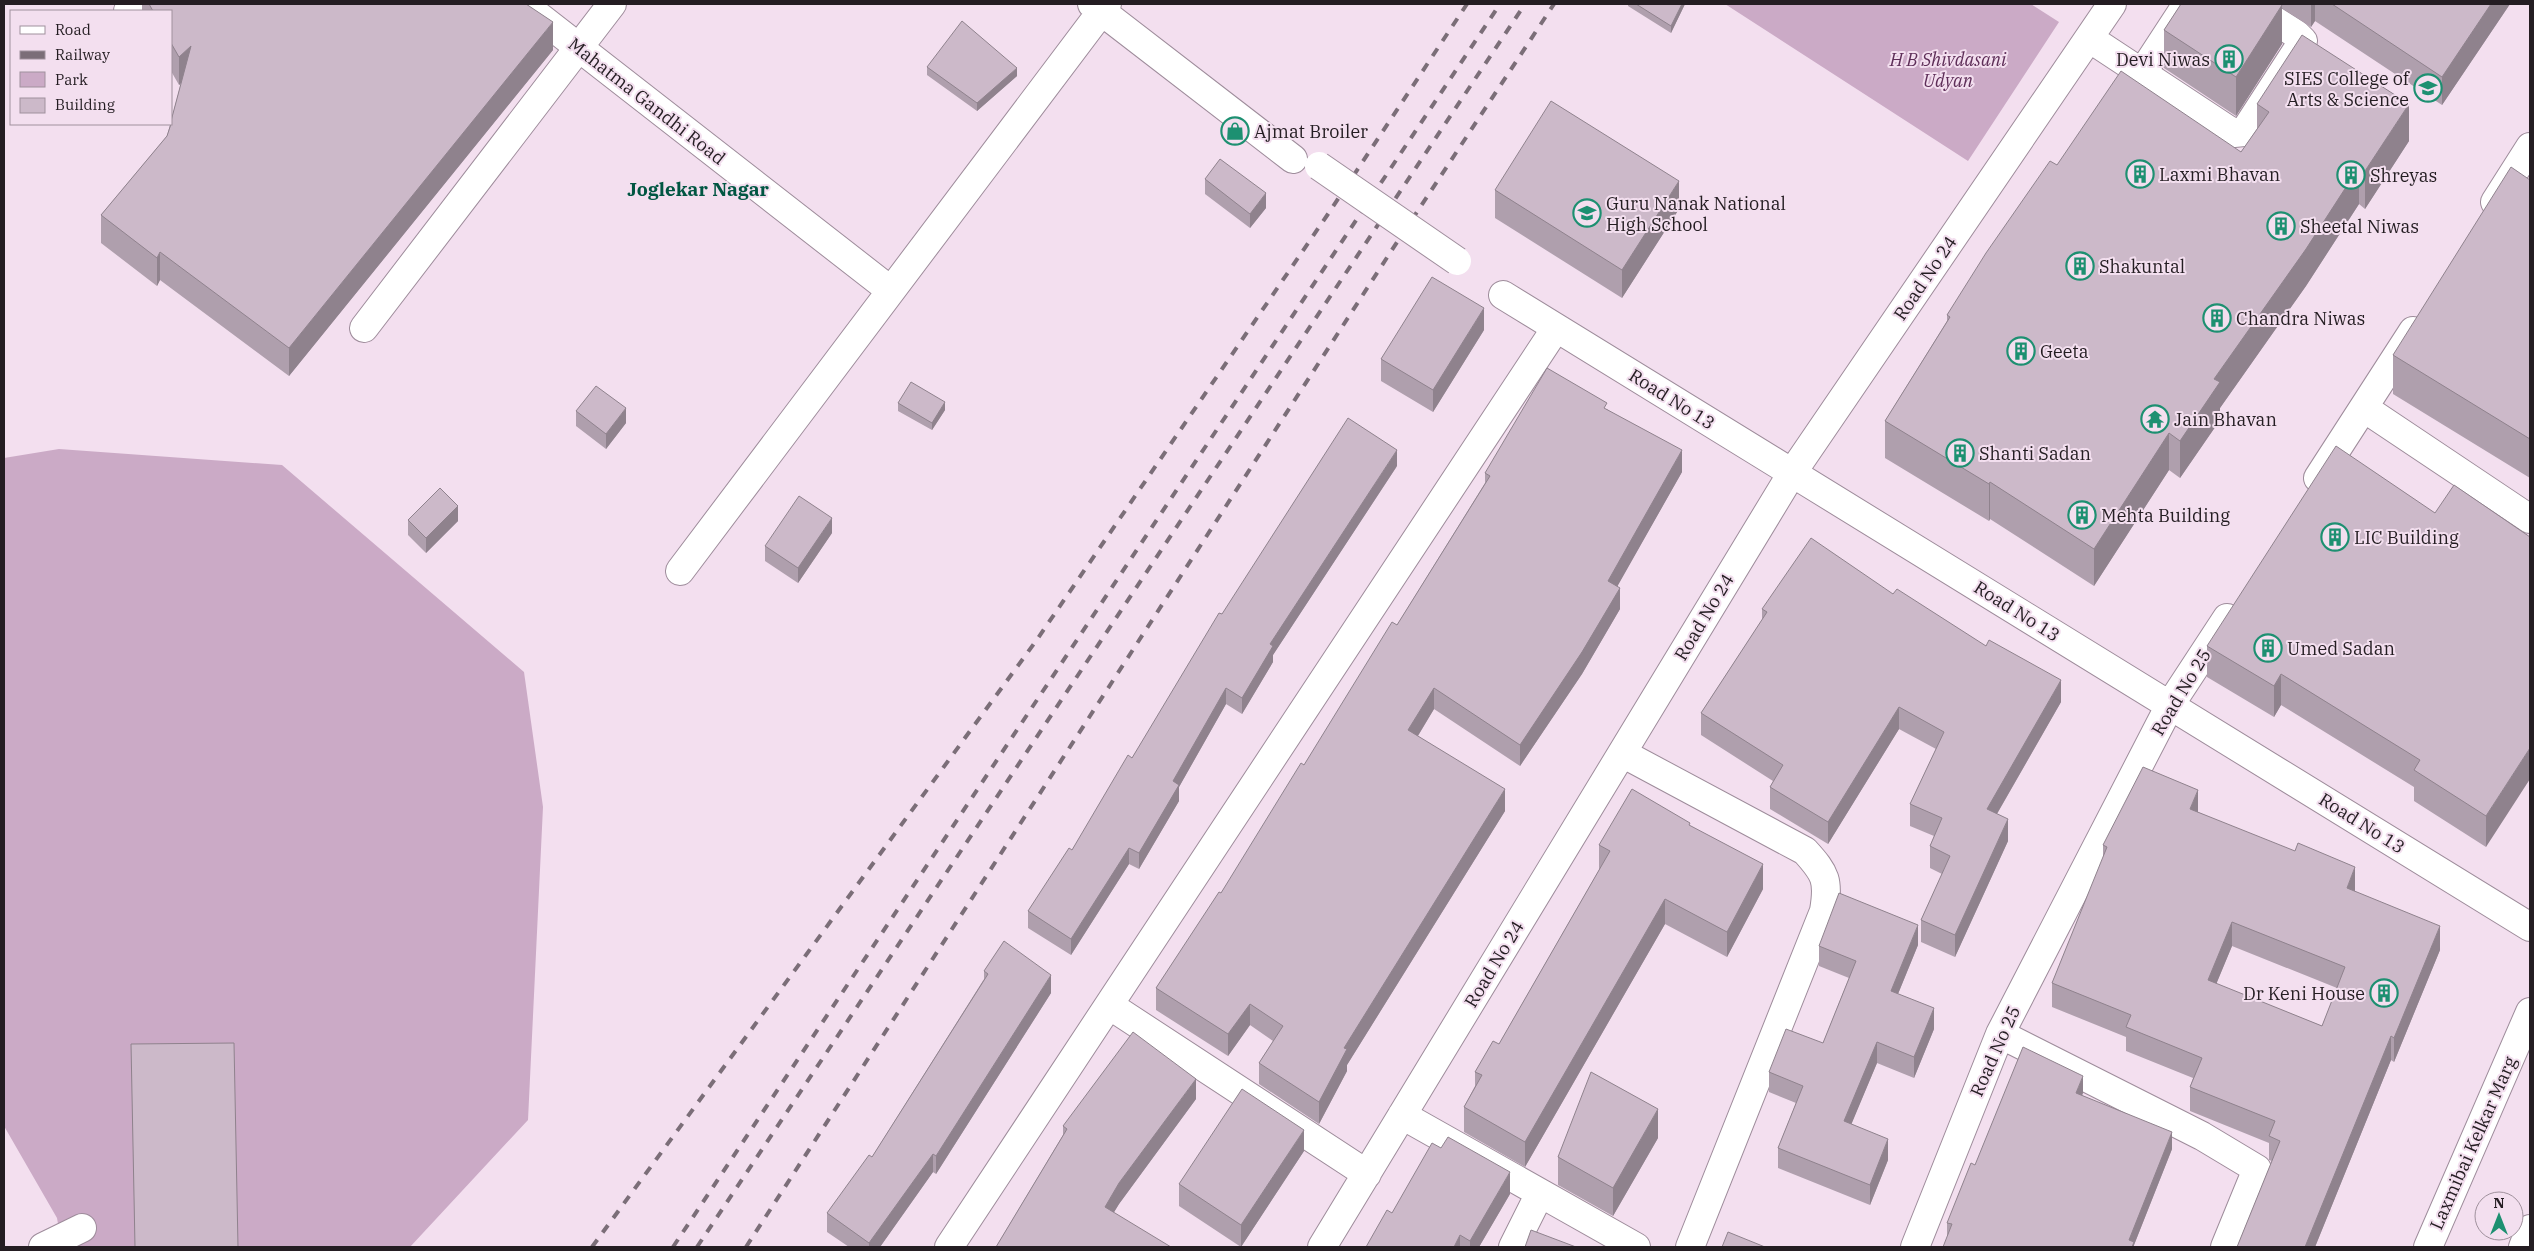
<svg xmlns="http://www.w3.org/2000/svg" width="2534" height="1251" font-family="'IBM Plex Serif',serif">
  <style>
    .green { fill: #cbaac6 }
    .lines { fill: none; stroke-linecap: round; stroke-linejoin: round }
    .minor-casing { stroke: #9e8c9b; stroke-width: 30 }
    .highway-casing { stroke: #9e8c9b; stroke-width: 30 }
    .minor { stroke: #fff; stroke-width: 28 }
    .highway { stroke: #fff; stroke-width: 28 }
    .rail { stroke: #7b6e78; stroke-width: 4; stroke-dasharray: 9 9; stroke-linecap: butt }
    .minor-bridge-casing { stroke: #9e8c9b; stroke-width: 30; stroke-linecap: butt }
    .minor-bridge { stroke: #fff; stroke-width: 28 }
    .wall { fill: #af9fad; fill-rule: evenodd }
    .shaded-wall { fill: #8f828d }
    .building { fill: #ccb9c9; stroke: #8f828d; fill-rule: evenodd }
    .labels { text-anchor: middle; dominant-baseline: central; stroke-width: 4; stroke-linejoin: round; paint-order: stroke }
    .park-label { font-size: 18px; font-style: italic; fill: #5e2e58; stroke: #f3dfef }
    .poi-label { font-size: 18px; fill: #241d22; stroke: #f3dfef; text-anchor: start }
    .street-label { font-size: 18px; fill: #241d22; stroke: #f3dfef }
    .neighbourhood-label { font-size: 19px; font-weight: bold; fill: #005642; stroke: #f3dfef }
  </style>
  <rect width="100%" height="100%" fill="#f3dfef"/>
  <!-- green -->
  <path class="green" d="M1725,4h306l28,18 -91,139z
    M59,449l223,16 242,207 19,135 -15,313 -118,127h-348l-5,-29 -53,-92v-668z"/>
  <g class="lines">
    <!-- minor casing -->
    <g class="minor-casing">
      <path id="minor" d="M523,4l367,286
        M1092,4l201,155
        M128,11l7,-7
        M2089,38l138,91 7,4 10,-1 59,-91 -7,-7 -48,-30
        M2142,73l45,-69
        M2495,202l35,-55
        M1503,295l1027,632
        M364,328l248,-324
        M2364,408l166,111
        M2318,478l95,-147
        M680,571l427,-567
        M1622,753l183,98c21,23 24,30 19,60l-134,336
        M1109,1005l258,169
        M2000,1034l202,102 55,33 -32,78
        M1402,1115l234,132
        M43,1247l39,-19
        M949,1247l607,-919
        M1322,1247l470,-774 320,-469
        M1513,1247l27,-54
        M1915,1247l85,-213 170,-329 57,-87"/>
    </g>
    <!-- highway casing -->
    <g class="highway-casing">
      <path id="highway" d="M2428,1247l102,-235
        M2523,1247l7,-18"/>
    </g>
    <!-- minor -->
    <use href="#minor" class="minor"/>
    <!-- highway -->
    <use href="#highway" class="highway"/>
    <!-- rail -->
    <path class="rail" d="M592,1247l444,-606 292,-427 139,-210
      M673,1247l827,-1243
      M697,1247l828,-1243
      M746,1247l642,-991 166,-252"/>
    <!-- minor-bridge casing -->
    <g class="minor-bridge-casing">
      <path id="minor-bridge" d="M1319,166l138,95"/>
    </g>
    <!-- minor-bridge -->
    <use href="#minor-bridge" class="minor-bridge"/>
  </g>
  <!-- wall -->
  <path class="wall" d="M142,4h384l27,46 -264,326 -129,-96 -3,6 -56,-43v-28l66,-79 14,-53 -2,2 -8,-14v-60h-29z
    M1628,4h57l-14,29 -43,-27z
    M2181,4h329l-68,101 -127,-84 -4,6 -29,-19v36l-46,72 -72,-48v-38z
    M927,67l90,9 -40,35 -50,-36z
    M2257,104l152,37 -44,68 -6,-5 -53,82 -86,122v12l-40,58 -11,-8 -75,116 -104,-67 -1,2 -104,-63v-37l62,-100v-6l110,-150 184,-13 16,-23z
    M1205,179l61,29 -16,20 -45,-34z
    M2530,180v298l-137,-84v-39z
    M1495,190l184,19 -57,89 -127,-80z
    M1484,330l-51,82 -52,-31v-22z
    M898,403l47,7 -13,20 -34,-19z
    M1607,409l75,63 -65,114 3,23 -38,65 -62,92 -86,-57 -16,27 87,75 -158,254v6l-28,53 -60,-40v-21l14,-22 -23,-16 -22,31 -72,-46v-22l65,-95 83,-128 93,-140 88,-142v-10z
    M576,411l50,12 -20,26 -30,-23z
    M1397,466l-124,189v7l-31,52 -16,-10 -47,83v14l-40,68 -10,-5 -58,91 -43,-27v-17l44,-61 60,-92 90,-144z
    M2435,513l95,24 -44,310 -72,-46v-14l-133,-82 -7,12 -67,-40v-31z
    M408,520l50,1 -32,32 -18,-18z
    M832,533l-34,50 -33,-22v-15z
    M1893,594l168,108 -64,112 11,27 -53,116 -34,-15v-22l21,-46 -12,-6v-22l4,-10 -24,-10v-22l26,-55 -37,-20 -71,115 -58,-35v-22l3,-6 -72,-46v-22l61,-93v-11z
    M2198,812l157,79 85,59 -46,112 -3,-2 -76,187h-78l35,-86 -3,-1v-17l-79,-32v-24l3,-9 -67,-27v-14l-74,-30v-24l51,-124v-14zM2232,946l105,42 -15,38 -106,-42z
    M1690,826l73,63 -36,68 -62,-33 -140,243 -61,-35v-25l11,-21v-14l24,-28 100,-174v-25z
    M1918,945l-20,49 36,35 -20,49 -37,-15 -26,61 37,36 -18,45 -92,-37v-20l18,-45 -27,-11v-20l54,-29 26,-65 -30,-12v-20z
    M984,971l67,22 -115,181 -3,-2 -53,75h-31l-22,-15v-19l45,-56 112,-178z
    M131,1044l107,203h-103z
    M2083,1093l-1,2 90,54 -38,96v2l-187,-11v-13l28,-58z
    M1196,1099l-77,105 -5,8 -118,35 67,-112v-9z
    M1658,1138l-45,78 -55,-31v-28z
    M1304,1151l-63,96 -62,-41v-22z
    M1510,1194l-31,53h-113l26,-34z"/>
  <!-- shaded-wall -->
  <path class="shaded-wall" d="M1682,4h3l-14,29v-7z
    M2311,4h4v17l-4,6z
    M2491,4h19l-68,101v-28z
    M2282,5v39l-46,72v-39z
    M553,22v28l-264,326v-28z
    M191,46v28l-12,11v-28z
    M1017,68v8l-40,35v-8z
    M2409,104v37l-44,68v-38z
    M2359,167v37l-53,82 -86,122v12l-40,58v-37l34,-62z
    M1679,181v28l-57,89v-28z
    M1266,193v15l-16,20v-14z
    M160,252v28l-3,6v-28z
    M1484,308v22l-51,82v-22z
    M945,402v8l-13,20v-7z
    M626,408v15l-20,26v-15z
    M2169,433v37l-75,116v-37z
    M1397,450v16l-124,189v7l-31,52v-16l28,-54z
    M1682,450v22l-74,131v-22z
    M1990,482v37l-1,2v-37z
    M458,506v15l-32,32v-15z
    M832,518v15l-34,50v-15z
    M1620,588v21l-38,65 -62,92v-21z
    M2281,674v31l-7,12v-31z
    M2061,680v22l-74,129v-22z
    M1226,688v16l-47,83v14l-40,68v-16l34,-72z
    M1434,688v21l-26,43v-22z
    M1899,707v22l-71,115v-22z
    M2530,748v31l-44,68v-31z
    M1505,789v22l-158,254v6l-28,53v-22l25,-54z
    M2198,790v24l-8,-5z
    M2008,819v22l-53,116v-22z
    M1129,848v16l-58,91v-16z
    M1763,864v25l-36,68v-25z
    M2355,867v24l-8,21v-24z
    M1665,899v25l-140,243v-25z
    M2232,922v24l-24,58v-24z
    M1918,925v20l-27,66v-20z
    M2440,926v24l-46,112v-24z
    M1051,975v18l-115,181v-18z
    M1250,1004v21l-22,31v-22z
    M1934,1008v21l-20,49v-21z
    M2391,1036v24l-76,187h-10z
    M1877,1042v21l-33,79v-21z
    M2083,1076v17l-7,17v-17z
    M1196,1079v20l-77,105 -14,23v-20l14,-24z
    M1658,1109v29l-45,78v-28z
    M1304,1130v21l-63,96v-22z
    M2172,1132v17l-38,96v2h-5v-7z
    M1888,1139v21l-18,45v-20z
    M933,1154v18l-53,75h-11v-4z
    M1510,1172v22l-31,53h-9v-6z
    M1460,1235v12h-6z"/>
  <!-- building -->
  <path class="building" d="M149,4h377l27,18 -264,326 -129,-96 -3,6 -56,-43 66,-79 4,-12v-3l20,-75 -12,11 -8,-14v-32h-18z
    M1636,4h46l-11,22z
    M2181,4h99l2,1 -46,72 -72,-47z
    M2332,4h159l-49,73z
    M962,21l55,47 -40,35 -50,-36z
    M2302,35l107,69 -44,67 -6,-4 -53,82 -92,130 6,3 -40,59 -11,-8 -75,116 -104,-67 -1,2 -104,-63 65,-104 -3,-2 39,-62 64,-92 7,4 64,-94 120,81 28,-40 -12,-8z
    M1551,101l128,80 -57,89 -127,-80z
    M1220,159l46,34 -16,21 -45,-35z
    M2511,167l19,13v259l-137,-84z
    M1432,277l52,31 -51,82 -52,-31z
    M1547,368l60,35 -3,5 78,42 -74,131 12,7 -38,64 -62,93 -86,-57 -26,42 97,59 -161,259 3,1 -28,53 -60,-39 24,-37 -33,-22 -22,30 -72,-46 63,-96 2,1 80,-130 3,2 88,-143 5,3 93,-149 -5,-3z
    M911,382l34,20 -13,21 -34,-20z
    M596,386l30,22 -20,26 -30,-23z
    M1348,418l49,32 -127,194 3,2 -31,52 -16,-10 -53,93 6,4 -40,68 -10,-5 -58,91 -43,-28 41,-63 3,2 56,-95 4,3 87,-145 3,1z
    M2336,446l99,67 19,-28 76,52v211l-44,68 -72,-46 6,-10 -139,-86 -7,12 -67,-40z
    M440,488l18,18 -32,32 -18,-18z
    M799,496l33,22 -34,50 -33,-22z
    M1811,538l82,56 4,-5 89,57 3,-6 72,40 -74,129 21,10 -53,116 -34,-15 29,-64 -20,-10 12,-28 -32,-14 34,-72 -45,-25 -71,115 -58,-35 13,-22 -82,-52 66,-101 -5,-3z
    M2143,767l55,23 -8,19 105,42 3,-8 57,24 -8,21 93,38 -46,112 -3,-2 -86,211h-68l43,-106 -11,-5 6,-15 -85,-34 12,-29 -76,-31 5,-12 -79,-32 55,-136 -4,-2zM2232,922l113,45 -23,59 -114,-46z
    M1632,789l58,34 -1,2 74,39 -36,68 -62,-33 -140,243 -61,-35 18,-32 -7,-3 18,-31 6,3 111,-193 -11,-6z
    M1839,893l79,32 -27,66 43,17 -20,49 -37,-15 -33,79 44,18 -18,46 -92,-37 25,-62 -34,-14 17,-43 37,14 33,-82 -37,-15z
    M1004,941l47,34 -115,181 -3,-2 -64,89 -42,-30 42,-58 3,2 116,-183 -4,-3z
    M1133,1032l63,47 -77,104 -14,24 66,40h-175l71,-118 -4,-3z
    M234,1043l4,204h-103l-4,-203z
    M2023,1047l60,29 -7,17 96,39 -43,108 5,2 -2,5h-189l9,-23 -5,-1 24,-60 4,2z
    M1591,1072l67,37 -45,79 -55,-31z
    M1242,1089l62,41 -63,95 -62,-41z
    M1448,1137l62,35 -40,69 -10,-6 -6,12h-88l21,-37 5,3 40,-70 9,5z
    M1531,1230l45,17h-51z
    M1728,1232l37,15h-43z"/>
  <!-- icons -->
  <defs>
    <g id="building-ring" transform="scale(1.4375)"><circle r="9.5" fill="#f3dfef" stroke="#1d9071" stroke-width="1.5"/><path d="M-4-6H4V6H1V3H-1V6H-4ZM-2.5-4.3h1.7v1.8h-1.7ZM.8-4.3h1.7v1.8H.8ZM-2.5-1h1.7V.8h-1.7ZM.8-1h1.7V.8H.8Z" fill="#1d9071"/></g>
    <g id="university-ring" transform="scale(1.4375)"><circle r="9.5" fill="#f3dfef" stroke="#1d9071" stroke-width="1.5"/><path d="M0-5L7-2L0 1L-7-2ZM-4 1L0 2.5L4 1V4Q0 6-4 4Z" fill="#1d9071"/></g>
    <g id="shop-ring" transform="scale(1.4375)"><circle r="9.5" fill="#f3dfef" stroke="#1d9071" stroke-width="1.5"/><path d="M-5-2.5h2.3a2.7 3.5 0 0 1 5.4 0H5L5.5 6h-11ZM-1.5-2.5h3a1.5 2.3 0 0 0-3 0Z" fill="#1d9071"/></g>
    <g id="school-ring" transform="scale(1.4375)"><circle r="9.5" fill="#f3dfef" stroke="#1d9071" stroke-width="1.5"/><path d="M0-5L7-2L0 1L-7-2ZM-4 1L0 2.5L4 1V4Q0 6-4 4Z" fill="#1d9071"/></g>
    <g id="temple-ring" transform="scale(1.4375)"><circle r="9.5" fill="#f3dfef" stroke="#1d9071" stroke-width="1.5"/><path d="M0-6L5-2H3V0L6.5 2.5H4V6H1.5V3h-3V6H-4V2.5H-6.5L-3 0V-2H-5Z" fill="#1d9071"/></g>
  </defs>
  <g fill-rule="evenodd">
    <use href="#building-ring" x="2229" y="59"/>
    <use href="#university-ring" x="2428" y="88"/>
    <use href="#shop-ring" x="1235" y="131"/>
    <use href="#building-ring" x="2140" y="174"/>
    <use href="#building-ring" x="2351" y="175"/>
    <use href="#school-ring" x="1587" y="213"/>
    <use href="#building-ring" x="2281" y="226"/>
    <use href="#building-ring" x="2080" y="266"/>
    <use href="#building-ring" x="2217" y="318"/>
    <use href="#building-ring" x="2021" y="351"/>
    <use href="#temple-ring" x="2155" y="419"/>
    <use href="#building-ring" x="1960" y="453"/>
    <use href="#building-ring" x="2082" y="515"/>
    <use href="#building-ring" x="2335" y="537"/>
    <use href="#building-ring" x="2268" y="648"/>
    <use href="#building-ring" x="2384" y="993"/>
  </g>
  <g class="labels">
    <!-- park labels -->
    <g class="park-label">
      <text x="1948" y="59">H B Shivdasani<tspan x="1948" dy="21">Udyan</tspan></text>
    </g>
    <!-- poi labels -->
    <g class="poi-label">
      <text x="2210" y="59" text-anchor="end">Devi Niwas</text>
      <text x="2409" y="78" text-anchor="end">SIES College of<tspan x="2409" dy="21">Arts &amp; Science</tspan></text>
      <text x="1254" y="131">Ajmat Broiler</text>
      <text x="2159" y="174">Laxmi Bhavan</text>
      <text x="2370" y="175">Shreyas</text>
      <text x="1606" y="203">Guru Nanak National<tspan x="1606" dy="21">High School</tspan></text>
      <text x="2300" y="226">Sheetal Niwas</text>
      <text x="2099" y="266">Shakuntal</text>
      <text x="2236" y="318">Chandra Niwas</text>
      <text x="2040" y="351">Geeta</text>
      <text x="2174" y="419">Jain Bhavan</text>
      <text x="1979" y="453">Shanti Sadan</text>
      <text x="2101" y="515">Mehta Building</text>
      <text x="2354" y="537">LIC Building</text>
      <text x="2287" y="648">Umed Sadan</text>
      <text x="2365" y="993" text-anchor="end">Dr Keni House</text>
    </g>
    <!-- street labels -->
    <g class="street-label">
      <text transform="translate(647 101) rotate(38)">Mahatma Gandhi Road</text>
      <text transform="translate(1925 278) rotate(-56)">Road No 24</text>
      <text transform="translate(1672 399) rotate(32)">Road No 13</text>
      <text transform="translate(2017 611) rotate(32)">Road No 13</text>
      <text transform="translate(1704 617) rotate(-59)">Road No 24</text>
      <text transform="translate(2181 692) rotate(-59)">Road No 25</text>
      <text transform="translate(2362 823) rotate(32)">Road No 13</text>
      <text transform="translate(1494 964) rotate(-59)">Road No 24</text>
      <text transform="translate(1995 1051) rotate(-66)">Road No 25</text>
      <text transform="translate(2473 1143) rotate(-66)">Laxmibai Kelkar Marg</text>
    </g>
    <!-- neighbourhood labels -->
    <g class="neighbourhood-label">
      <text x="698" y="189">Joglekar Nagar</text>
    </g>
  </g>
  <!-- border -->
  <rect width="2534" height="1251" fill="none" stroke="#241d22" stroke-width="10"/>
  <!-- legend -->
  <rect x="10" y="10" width="162" height="115" fill="#f3dfef" stroke="#a0919d"/>
  <rect x="20" y="26" width="25" height="8" fill="#ffffff" stroke="#a0919d"/>
  <text x="55" y="35" font-size="15" fill="#241d22">Road</text>
  <rect x="20" y="51" width="25" height="8" fill="#7b6e78" stroke="#a0919d"/>
  <text x="55" y="60" font-size="15" fill="#241d22">Railway</text>
  <rect x="20" y="72" width="25" height="15" fill="#cbaac6" stroke="#a0919d"/>
  <text x="55" y="85" font-size="15" fill="#241d22">Park</text>
  <rect x="20" y="98" width="25" height="15" fill="#ccb9c9" stroke="#a0919d"/>
  <text x="55" y="110" font-size="15" fill="#241d22">Building</text>
  <!-- north arrow -->
  <g transform="translate(2499 1216)"><circle r="24" fill="#f3dfef" stroke="#a0919d"/>
  <path d="M0-4L9 19L0 12L-9 19Z" fill="#1d9071"/>
  <text y="-8" font-size="14" font-weight="bold" text-anchor="middle" fill="#241d22">N</text>
  </g>
</svg>
